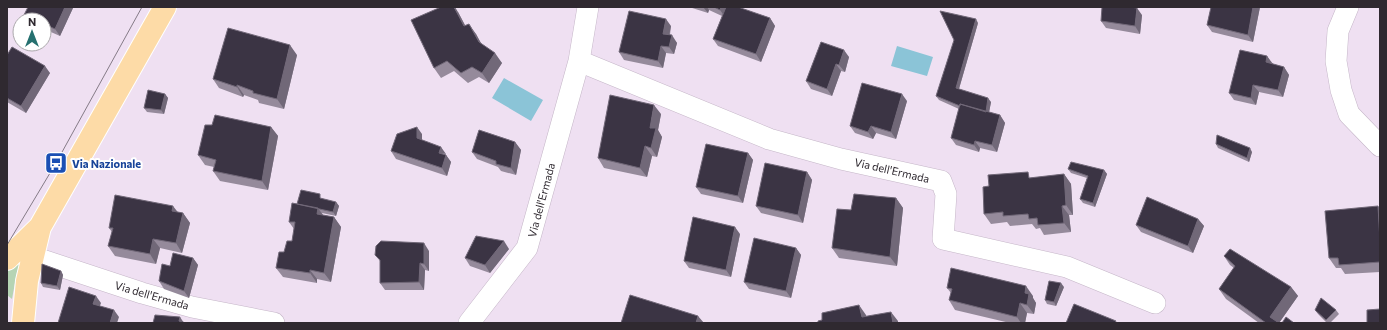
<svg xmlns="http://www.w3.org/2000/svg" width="1387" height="330" font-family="Commissioner,sans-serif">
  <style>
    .green { fill: #b6d4b4 }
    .water { fill: #8bc4d7 }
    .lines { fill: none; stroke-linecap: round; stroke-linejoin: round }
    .street-casing { stroke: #c5b6c8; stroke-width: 22 }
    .primary-casing { stroke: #fff; stroke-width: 24 }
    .street { stroke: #fff; stroke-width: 21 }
    .primary { stroke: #fddba7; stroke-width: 22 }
    .tram { stroke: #857b87; stroke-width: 1 }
    .wall { fill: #958a9b }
    .shaded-wall { fill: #716878 }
    .building { fill: #3b3444; stroke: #716878 }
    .labels { text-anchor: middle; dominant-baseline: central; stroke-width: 4; stroke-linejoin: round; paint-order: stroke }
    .transit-label { font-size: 11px; font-weight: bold; fill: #164399; stroke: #fff; text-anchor: start }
    .street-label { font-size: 11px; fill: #2f2930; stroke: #fff }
  </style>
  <rect width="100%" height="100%" fill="#efe0f2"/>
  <!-- green -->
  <path class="green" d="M23,254l-6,18 -5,27 -5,-4v-29z"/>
  <!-- water -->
  <path class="water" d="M897,46l36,11 -6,19 -36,-10z
    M504,78l39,22 -12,21 -39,-23z"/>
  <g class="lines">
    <!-- street casing -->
    <g class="street-casing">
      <path id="street" d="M1348,7l-10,24 -2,30 5,29 8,24 31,32
        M579,61l190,78 72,20 100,22 5,13 -3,45 124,28 88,36
        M33,257l109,36 50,14 82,16
        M469,323l58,-75 52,-187 9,-54"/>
    </g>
    <!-- primary casing -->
    <g class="primary-casing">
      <path id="primary" d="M7,259l33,-32
        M23,323l4,-42 13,-54 125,-220"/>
    </g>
    <!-- street -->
    <use href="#street" class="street"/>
    <!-- primary -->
    <use href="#primary" class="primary"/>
    <!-- tram -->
    <path class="tram" d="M7,245l49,-82 86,-156"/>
  </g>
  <!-- wall -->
  <path class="wall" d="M689,7h49l32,11 5,8 -14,36 -43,-16 -5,-7 9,-23 -13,-6 -1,3z
    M1211,7h49l-7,35 -41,-10 -5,-7z
    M73,8l-13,28 -16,-7v-9h-16l-4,-5z
    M458,12l7,13 11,9 5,10 21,19 -13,20 -10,-6 -11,6 -14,-12 -13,7 -7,-10z
    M1142,15l-2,19 -34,-6 -5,-7z
    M978,23l-19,66 32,13 -2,10 11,3 5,8 -8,29 -17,-4 -1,4 -23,-7 -5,-7 8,-29 -20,-9 -3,-4z
    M671,26l-1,9 7,8 -3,11 -8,-1 -3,15 -39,-8 -5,-8z
    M821,42l28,15 -4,15 -4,-1 -9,25 -21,-7 -5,-8z
    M7,55l43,18 -24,40 -19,-11z
    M297,55l-13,54 -25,-6 -1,-3 -14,-5 -1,2 -24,-9 -6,-9z
    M1267,56l5,8 12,3 5,8 -6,22 -24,-5 -3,13 -22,-5 -5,-7z
    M165,94l3,4 -4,16 -17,-2 -3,-4z
    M907,101l-11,38 -20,-6 -3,6 -18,-6 -5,-7z
    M661,114l-3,16 4,7 -5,20 -5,-1 -5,21 -43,-9 -6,-10z
    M271,127l7,9 -10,54 -48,-9 -7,-10 1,-4 -9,-2 -7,-10z
    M422,134v6l24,15 5,7 -4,14 -51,-17 -5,-8z
    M515,142l6,8 -5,25 -15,-4 -3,-4 -21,-8 -5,-7z
    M1216,144l36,8 -3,10 -31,-14z
    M748,153l5,7 -10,43 -42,-9 -5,-7z
    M1068,169l36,1 3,4 -12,33 -12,-4 -3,-4 7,-21 -16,-5z
    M807,172l5,8 -9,43 -42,-10 -5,-7z
    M1064,174l7,10 2,31h-4l2,17 -27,3 -4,-7 -4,1 -4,-5 -22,2 -3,-4 -16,2 -7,-10 47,-36z
    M896,198l7,10 -6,58 -58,-8 -7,-10 19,-38z
    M336,202l3,4 -3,10 -14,-3 1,2 11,2 7,10 -10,55 -14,-3v4l-34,-6 -7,-9 8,-16 8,-11 2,-12 -5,-7 8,-18z
    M1380,209v63l-35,2 -4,-6h-5l-7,-10z
    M178,212l5,1 7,10 -8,30 -22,-5 -4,16 -41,-8 -7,-10 4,-14 -3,-4z
    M1198,219l6,7 -11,27 -52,-21 -5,-7z
    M740,234l-9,43 -42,-9 -5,-7z
    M796,248l5,7 -10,43 -42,-9 -5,-7z
    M509,249l-19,24 -20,-7 -5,-8z
    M429,251v20l-4,-1 -1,20h-39l-5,-7v-22l-5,-6z
    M1224,256l67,31 7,9 -19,27h-20l-33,-24 -7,-10 15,-21 -4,-3z
    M193,258l5,7 -9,33 -25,-9 -5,-8 11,-15z
    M61,271l2,4 -3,15 -17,-3 -2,-4z
    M1064,287l-8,19 -9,-2 -2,-4z
    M947,288l86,8v2l3,5 -2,11 -7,-1 -2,10h-15l-55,-13 -6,-10 2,-7z
    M1315,310h21l3,4 -9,9h-3l-9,-9z"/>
  <!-- shaded-wall -->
  <path class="shaded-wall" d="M65,7h7l1,1 -13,28 -5,-7z
    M454,7h1l3,5 12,23 -6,-9z
    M703,7h4l2,3 -1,3z
    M721,7h9l-5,10 -5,-7z
    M1253,7h7l-7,35 -5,-7z
    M1137,8l5,7 -2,19 -5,-8z
    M770,18l5,8 -14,36 -5,-8z
    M666,19l5,7 -3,15 -5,-7z
    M976,19l2,4 -20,69 -2,-4z
    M469,24l7,10 10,18 -7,-10z
    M672,35l5,8 -3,11 -5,-7z
    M290,45l7,10 -13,54 -7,-10z
    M661,46l5,7 -3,15 -5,-7z
    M844,50l5,7 -4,15 -6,-7z
    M495,53l7,10 -13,20 -7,-10z
    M1267,56l6,8 -2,6 -5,-8z
    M836,64l5,7 -9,25 -5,-7z
    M45,66l5,7 -24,40 -5,-7z
    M1284,67l5,8 -6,22 -5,-7z
    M237,85l7,10 -1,2 -6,-10z
    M1253,85l6,7 -3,13 -5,-7z
    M165,94l3,4 -4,16 -3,-4z
    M902,94l5,7 -11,38 -5,-7z
    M988,98l3,4 -3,16 -3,-4z
    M654,105l7,9 -3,16 4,7 -5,20 -6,-9 -1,-20z
    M1000,115l5,8 -8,29 -5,-7z
    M871,126l5,7 -3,6 -5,-7z
    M271,127l7,9 -10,54 -6,-9z
    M417,127l5,7v11l-5,-7z
    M975,141l5,7 -1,4 -5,-7z
    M515,142l6,8 -5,25 -5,-7z
    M645,146l7,10 -5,21 -7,-9z
    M441,147l5,7 -7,-1z
    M1250,148l2,4 -3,10 -2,-4z
    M748,153l5,7 -10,43 -5,-7z
    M446,155l5,7 -4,14 -5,-8z
    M1104,170l3,4 -12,33 -2,-4z
    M807,172l5,8 -9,43 -5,-8z
    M1064,174l7,10 2,31 -7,-10z
    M896,198l7,10 -6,58 -7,-9z
    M336,202l3,4 -3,10 -3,-4z
    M173,206l7,9 -8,-4z
    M1062,206l7,9 2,17 -7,-9z
    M1378,206l2,3v32z
    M318,208l7,10 -8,-4z
    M183,213l7,10 -8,30 -6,-10z
    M334,217l7,10 -10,55 -7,-9z
    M1198,219l6,7 -11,27 -5,-7z
    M735,227l5,7 -9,43 -5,-7z
    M153,239l7,9 -4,16 -6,-10z
    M504,241l5,8 -19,24 -5,-8z
    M424,243l5,8v20l-5,-7z
    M796,248l5,7 -10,43 -5,-7z
    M193,258l5,7 -9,33 -5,-7z
    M420,263l5,7 -1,20 -5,-8z
    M310,270l7,9v4l-7,-10z
    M61,271l2,4 -3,15 -3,-4z
    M1061,283l3,4 -8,19 -2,-4z
    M1026,286l7,10v2l3,5 -2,11 -7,-9 -2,-12z
    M1291,287l7,9 -19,27 -9,-6z
    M96,296l5,7 -3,8 -5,-7z
    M1020,303l7,10 -2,10h-4l-4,-6z
    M859,305l7,10 2,8 -6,-6z
    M114,310l5,7 -2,6h-7z
    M891,312l7,9v2h-5z
    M698,316l6,7h-8z
    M180,317l4,6 -5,-2z"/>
  <!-- building -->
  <path class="building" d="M28,7h37l-10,22 -11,-5v-4h-9l-11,-5z
    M441,7h13l10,19 5,-2 10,18 16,11 -13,20 -10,-6 -11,6 -14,-12 -13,7 -23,-48z
    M714,7h7l-1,3z
    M726,7h12l32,11 -14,36 -43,-15z
    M1102,7h28l7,1 -2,18 -34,-5z
    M1211,7h42l-5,28 -41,-10z
    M629,11l37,8 -3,15 9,1 -3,12 -8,-1 -3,15 -39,-9z
    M940,11l36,8 -20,69 32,10 -2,14 -26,-8v2l-24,-10 18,-56z
    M228,28l62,17 -13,54 -24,-6v-2l-16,-6v2l-24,-8z
    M821,42l23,8 -5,15 -3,-1 -9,25 -21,-8z
    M12,47l33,19 -24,40 -14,-8v-43z
    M1240,50l27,6 -1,6 18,5 -6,23 -25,-5 -2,13 -22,-5z
    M862,83l40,11 -11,38 -20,-6 -3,6 -18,-6z
    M148,90l17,4 -4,16 -17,-2z
    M610,95l44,10 -4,23h6l-5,20 -6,-2 -5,22 -42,-10z
    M960,104l40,11 -8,30 -17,-4 -1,4 -23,-7z
    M215,115l56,12 -9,54 -49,-10 3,-11 -18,-5 7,-30h7z
    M417,127v11l24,9 -2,6 7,2 -4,13 -51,-17 6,-17z
    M479,130l36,12 -4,26 -15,-4v-3l-24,-9z
    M1217,135l33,13 -3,10 -31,-14z
    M706,144l42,9 -10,43 -42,-9z
    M1071,162l33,8 -11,33 -13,-4 8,-23 -20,-7z
    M765,163l42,9 -9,43 -42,-9z
    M1028,172l1,6 35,-4 2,31 -4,1 2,17 -26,2 -1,-7 -8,1 -1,-5 -25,2v-4l-19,2 -1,-27 6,-1 -1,-11z
    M301,190l19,4v4l16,4 -3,10 -36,-8z
    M854,194l42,4 -6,59 -58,-9 5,-39 14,1z
    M115,195l58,11 -1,5 11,2 -7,30 -23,-4 -3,15 -42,-8 5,-18h-4z
    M1147,197l51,22 -10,27 -52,-21z
    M292,203l26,5 -1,6 17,3 -10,56 -14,-3v3l-34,-5 3,-16h5l3,-11h5l3,-19h-6z
    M1378,206l2,35v21l-41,3 -1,-7h-9l-4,-47z
    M693,217l42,10 -9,43 -42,-9z
    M476,236l28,5 -19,24 -20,-7z
    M754,238l42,10 -10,43 -42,-9z
    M381,241l43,2v21l-4,-1 -1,19 -39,1v-23l-5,-5 1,-9z
    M1230,249l61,38 -21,30 9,6h-13l-47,-34 16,-23 -11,-10z
    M173,253l20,5 -9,33 -25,-10 3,-17 8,2z
    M42,264l19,7 -4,15 -16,-3z
    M951,268l75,18 -1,7 4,1 -2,11 -7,-2 -3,14 -68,-17 3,-11 -5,-1z
    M1049,281l12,2 -7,19 -9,-2z
    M69,287l27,9 -3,8 21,6 -4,13h-52z
    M630,295l68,21 -2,7h-75z
    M1321,298l15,12 -10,10 -11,-10z
    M1074,304l42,17 -1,2h-49z
    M859,305l3,12 29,-5 2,11h-75v-2l4,-1v-7z
    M1380,309v14h-13v-13z
    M155,315l25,2 -1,4 7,2h-33z
    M1286,317l8,6h-12z"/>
  <!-- icons -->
  <defs>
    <g id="bus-square" transform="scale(1.15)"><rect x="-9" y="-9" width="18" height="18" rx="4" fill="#1a4fb4" stroke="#fff"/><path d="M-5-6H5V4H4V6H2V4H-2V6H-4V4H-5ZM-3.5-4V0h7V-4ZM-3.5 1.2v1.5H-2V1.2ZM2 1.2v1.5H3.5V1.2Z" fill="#fff"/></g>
  </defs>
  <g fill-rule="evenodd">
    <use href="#bus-square" x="56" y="163"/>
  </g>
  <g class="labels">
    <!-- transit labels -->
    <g class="transit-label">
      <text x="72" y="163">Via Nazionale</text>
    </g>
    <!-- street labels -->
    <g class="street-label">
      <text transform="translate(892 170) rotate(13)">Via dell'Ermada</text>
      <text transform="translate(541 200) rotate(-75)">Via dell'Ermada</text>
      <text transform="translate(152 295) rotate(16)">Via dell'Ermada</text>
    </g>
  </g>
  <!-- border -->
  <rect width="1387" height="330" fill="none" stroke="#2f2930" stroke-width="16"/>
  <!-- north arrow -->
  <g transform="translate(32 32)"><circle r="19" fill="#ffffff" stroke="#aca9ac"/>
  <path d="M0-3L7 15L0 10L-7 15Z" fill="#25706f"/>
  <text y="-6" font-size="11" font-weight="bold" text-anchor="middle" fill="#2f2930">N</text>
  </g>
</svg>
